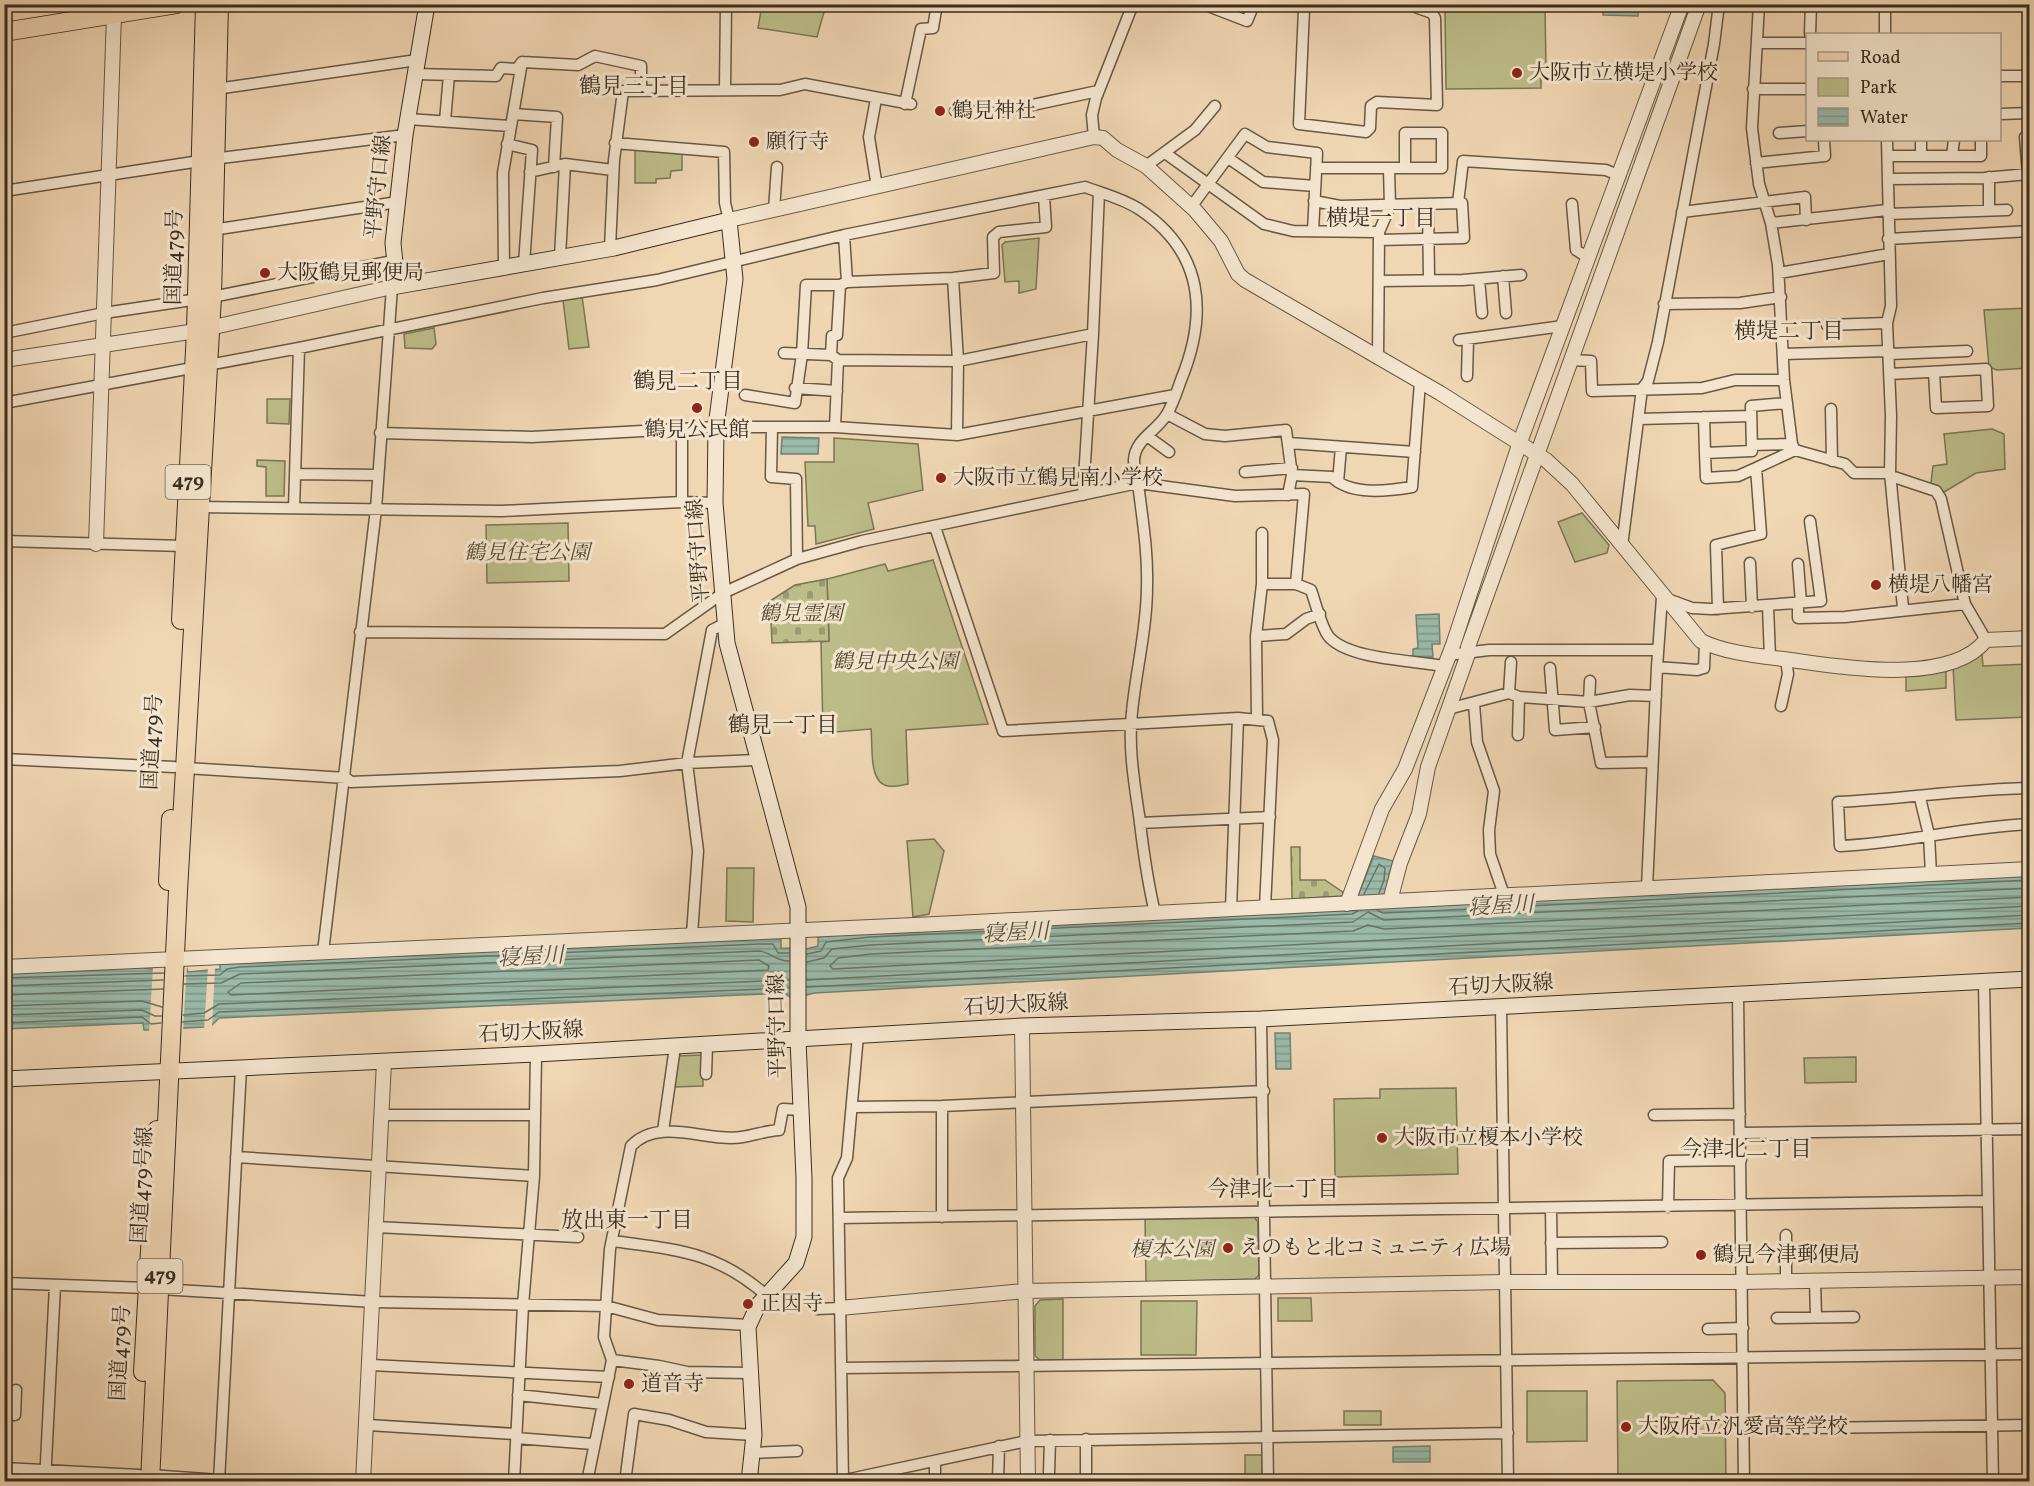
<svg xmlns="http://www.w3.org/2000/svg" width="2034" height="1486" font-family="Vollkorn,'Noto Serif JP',serif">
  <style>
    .green { fill: #bdbd8a; stroke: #7b7656; stroke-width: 1.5 }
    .cemetery { fill: url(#cemetery-stones); stroke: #7b7656; stroke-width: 1.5 }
    .water { fill: url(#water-rules); stroke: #738273; stroke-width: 1.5 }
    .pier { fill: #f0d7b4 }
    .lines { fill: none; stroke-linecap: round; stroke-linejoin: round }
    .shore { stroke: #6a7466; stroke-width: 1.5 }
    .minor-casing { stroke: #675846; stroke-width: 13 }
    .tertiary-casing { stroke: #675846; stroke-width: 16 }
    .secondary-casing { stroke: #392e21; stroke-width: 17 }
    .primary-casing { stroke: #392e21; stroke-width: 20 }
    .trunk-casing { stroke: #392e21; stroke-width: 20 }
    .minor { stroke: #f5e5ce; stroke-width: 10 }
    .tertiary { stroke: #f5e5ce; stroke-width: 14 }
    .secondary { stroke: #f5e5ce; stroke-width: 15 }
    .primary { stroke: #f0d7b4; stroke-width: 18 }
    .trunk { stroke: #f0d7b4; stroke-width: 18 }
    .poi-dot { fill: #8f2418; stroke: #f5e5ce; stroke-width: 2 }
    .labels { text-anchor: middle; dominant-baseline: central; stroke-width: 6; stroke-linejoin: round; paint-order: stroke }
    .shield { fill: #f5e5ce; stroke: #716555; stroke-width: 1.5 }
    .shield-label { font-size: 20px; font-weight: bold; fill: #392e21 }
    .poi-label { font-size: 21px; fill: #392e21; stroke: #f5e5ce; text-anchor: start }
    .street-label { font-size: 21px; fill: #392e21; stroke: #f5e5ce }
    .park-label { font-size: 21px; font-style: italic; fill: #534b36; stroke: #f5e5ce }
    .neighbourhood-label { font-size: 22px; fill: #392e21; stroke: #f5e5ce }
    .water-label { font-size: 22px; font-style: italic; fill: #515143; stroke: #f5e5ce }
  </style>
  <defs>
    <pattern id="cemetery-stones" width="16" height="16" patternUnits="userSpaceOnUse" patternTransform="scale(1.5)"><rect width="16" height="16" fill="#bdbd8a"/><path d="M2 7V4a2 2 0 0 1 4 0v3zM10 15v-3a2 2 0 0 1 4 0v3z" fill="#9b9a70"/></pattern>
    <pattern id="water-rules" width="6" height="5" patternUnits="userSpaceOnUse" patternTransform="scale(1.5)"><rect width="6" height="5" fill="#9abaaa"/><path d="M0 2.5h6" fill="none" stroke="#7f988a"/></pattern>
  </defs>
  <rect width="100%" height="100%" fill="#f0d7b4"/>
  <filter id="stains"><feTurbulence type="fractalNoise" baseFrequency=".00333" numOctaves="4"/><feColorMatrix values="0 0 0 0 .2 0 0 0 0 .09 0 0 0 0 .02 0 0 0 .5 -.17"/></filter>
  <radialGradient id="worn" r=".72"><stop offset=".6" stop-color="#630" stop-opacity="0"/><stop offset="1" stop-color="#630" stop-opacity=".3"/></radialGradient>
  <!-- green -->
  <path class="green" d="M762,5v-1l107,1 -1,2 -42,-2 -9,32 -59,-9z
    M1545,7l1,62 -5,1v18l-95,1 -1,-80z
    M635,149l47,3v18l-11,1 -1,7 -14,1v4h-21z
    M1039,238l-3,51 -17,4v-12l-14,1 -3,-37 3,-3z
    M582,296l7,51 -20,2 -6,-49z
    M2029,308v60l-32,2 -8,-3 -5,-57z
    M434,328l2,16 -4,5 -27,-1 -1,-14z
    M267,399h23l-1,25 -22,-1z
    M1992,429l12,5 1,35 -29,4 -32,19 -13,-9 2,-17 14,-2 -3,-30z
    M834,438l84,6 5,46 -55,13 6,26 -58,15 -1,-18h-7l-3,-64h29z
    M257,460l28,1 -1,35h-18v-29l-9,-1z
    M1582,513l27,32 -2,8 -32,9 -17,-40z
    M568,523l1,58 -82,2 -1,-58z
    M933,560l55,164 -82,6 2,54c-6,1 -14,3 -20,2 -20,-3 -15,-41 -17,-57l-48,4 -2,-91 8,-1 -2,-62 58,-15 3,7z
    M1982,654l1,12 46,-2v53l-73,3 -3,-54z
    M1946,666v22l-40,3v-15z
    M934,839l10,12 -15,63 -16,3 -6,-76z
    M727,868h27l-1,54 -27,-1z
    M703,1055v31l-29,1 3,-31z
    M1856,1057v25l-51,1 -1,-25z
    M1456,1088l2,86 -123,3 -1,-78 46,-1v-9z
    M1254,1217l4,5 1,53 -4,4 -109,3 -1,-63z
    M1278,1298h33l1,23h-34z
    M1063,1299v61h-23l-5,-4v-50l5,-6z
    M1141,1301h56l-1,54h-55z
    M1713,1380l12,13 1,88h-108l-1,-100z
    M1527,1391h60v50l-60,1z
    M1344,1411h37v14h-37z
    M1245,1455h17v26h-17z
    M1428,1475v6h-77v-5z"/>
  <!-- cemetery -->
  <path class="cemetery" d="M827,579l2,62 -57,2 -2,-42 25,-16z
    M1291,847h9v33h25l19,13 -2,3 -50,3z"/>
  <!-- water -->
  <path class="water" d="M1603,5h35v11l-35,-1z
    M782,437l37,1 -1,16h-37z
    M1439,614l1,30h-8l1,13 -20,1v-9l5,-1 -2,-33z
    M1374,856l19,5 -4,15 3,1 -8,19 645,-22v54l-1215,65 -21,6 -9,-6 -565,25 -7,7 -8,2 -55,3h-5l-1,-7 -138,6 -1,-57 129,-6 18,3 35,-3 2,6 32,-3v-5l19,-3 521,-23 21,1v9l25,1 12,-3v-9l52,-6 483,-23z
    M1275,1033h15l1,36h-15z
    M1430,1446v16h-37v-15z"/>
  <!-- pier -->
  <path class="pier" d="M187,965l-4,66 -34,2 4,-66z
    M208,967h7l-3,61 -8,2z"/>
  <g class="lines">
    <!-- shore -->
    <path class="shore" d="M1364,894l15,-30 6,4 -1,12 -5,13
      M2030,897l-646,32 -16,-4 -15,6 -482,23 -33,4 -8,8 3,3 1197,-63
      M1377,910l6,3 68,-3 579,-30
      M807,954l14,-3 5,-9 44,-5 482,-23 6,-3
      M759,960l10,6 -1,4 -537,25 -3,-3 13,-9z
      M807,962l17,-4 8,-9 39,-4 482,-23 15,-10 16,8 646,-32
      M185,976l35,-1 7,-6 13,-2 519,-23h14l5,9h11
      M4,978l160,-5
      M807,980l1223,-65
      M184,984l37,-1 19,-9 519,-23c12,1 16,10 30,10
      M4,986l159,-6
      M807,987l1223,-64
      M4,995l159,-6
      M4,1006l138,-5 20,6
      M4,1015l138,-5 13,6h7
      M183,1015l21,-2 15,-9 570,-24
      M182,1022l26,-2 11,-8 570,-24
      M4,1023l138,-6 9,7 10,-1"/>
    <!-- minor casing -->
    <g class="minor-casing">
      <path id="minor" d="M1203,4l44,17 7,-17
        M1308,4l-4,5 -5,115 67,8 4,-4 1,-22 6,-4 60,3 -2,-87 -3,-5 -14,-5v-4
        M1759,4l-7,124 7,56 12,39 7,42 6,115 8,64 3,6 50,14 9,9h36
        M1810,34l1,-30
        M1885,34v-30
        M1757,43h51
        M415,74l81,2 5,-8 16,1 5,-7 56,3 17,-9 46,10v25
        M2000,76h30
        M216,89l201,-29
        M725,89l1,-85
        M1753,89h55
        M876,99l-7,38 8,50
        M905,104l16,-75 12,-1 4,-24
        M955,111l40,2 103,-22
        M513,114l44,3 -3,50
        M2000,114l30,-1
        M408,119l102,7
        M445,121l4,-46
        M1779,133l29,-2
        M1094,137l-2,-22 4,-17 37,-94
        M1887,140l4,166 -4,17 4,93 -1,57 13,135
        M1921,140v16
        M615,143l109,9 1,51 4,17
        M507,144l25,6 -8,114
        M1165,153l99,71 29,7 86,1
        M1888,156h93v-16
        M1952,156l2,-16
        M1228,158l35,24 52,4
        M213,159l192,-24
        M1756,163l69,-7 -1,-16
        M1146,166l49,-36 20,-24
        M1316,168h5c40,0 81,0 121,0v-35h-37v35
        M530,172l35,-8 48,6
        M1888,179l96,-1 44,-4 -3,-37h5
        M4,191l196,-30
        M1314,201l26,5 122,-3 2,35 -85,2
        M1458,203l5,-42 143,9 14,6
        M1428,204l1,75
        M1572,204l4,46 13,8
        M1191,207l54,-73 22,13 50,6 -4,78
        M774,210l3,-43
        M1989,210v-33
        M1682,212l123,-15 1,23
        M1888,214l119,-4
        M1771,223l116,-13
        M212,230l186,-28
        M844,235l3,47
        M1888,239l142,-8
        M610,248l4,-88 9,-69 157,-1 25,-6 106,20
        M560,257l5,-93
        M504,267l-1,-94 19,-111
        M1779,273l110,-19
        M1503,276l3,37
        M953,278l5,83 -1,74
        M1479,279l3,34
        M1379,281l84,-1 58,-5
        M1664,304l76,-1 41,-6
        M1827,325l60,-2
        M4,333l100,-20 108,-16 181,-36
        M1459,340l104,-14
        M784,353l47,2
        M1783,354l106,-3
        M1889,354l78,-3
        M1378,359l1,-127 11,-26 -1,-38
        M838,360l120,1 135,-27 6,-142
        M1570,360l21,1 1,30 110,-3 33,-8h49
        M1890,374l96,-5 2,37 -52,2 -2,-36
        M1467,376l1,-37
        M795,388l42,3
        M745,395l50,8 7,-49 4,-69h34
        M4,403l295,-55 244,-50 114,-18 187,-45 241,-48c19,7 37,11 54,22 65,43 69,105 42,171 -4,11 -8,24 -14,34 -10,17 -32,25 -33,46 0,10 4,21 5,31 4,32 9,63 8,95 0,43 -11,84 -15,126 -4,34 2,69 7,103 4,34 8,65 16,98
        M1831,409l1,52
        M1167,414l38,20 20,2 61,-6 6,45 -4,20
        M1704,417l1,36 47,-2 -1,-45 36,-3
        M1639,419l112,-3
        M772,427l-1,50 25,2 1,80
        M835,427l3,-67 -7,-5 1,-19 5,-1 3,-50 7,-3 106,-4 41,-5 -1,-36 6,-5 47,-5 -2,-31
        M380,433l152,4 184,-10h119l122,8 218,-40
        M1147,436l22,16
        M1289,443l126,9
        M1752,445l40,-1
        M1705,453l1,25 32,-2 18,-8
        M1245,472l47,-4
        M295,474l83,1
        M1292,475l40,2c19,19 56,14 80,10l8,-105
        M1891,476l45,15 5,8 24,105 21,36
        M1338,482l3,-35
        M1083,495l10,-161
        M682,502v-73
        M196,507l306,4 180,-9 33,1
        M294,508l5,-160
        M935,527l68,204 235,-13 30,3 5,19 -8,168
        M4,541l180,5
        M1622,546l20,-157 6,-8 10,-39 56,-298 5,-40
        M1750,563l2,44
        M1798,564l3,39
        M1262,584h34
        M1798,603v15l47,-1 120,-13
        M1768,606l2,52
        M1718,609l-2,-64 45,-11 -5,-66 39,-18
        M360,632l305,2 58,-41 74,-34 65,-18 276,-58 97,13 69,-2 -8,90 15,6c4,11 11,40 19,48 22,22 83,22 113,28
        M1256,636l30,-2 20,-15 14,-5
        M1448,655l41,-5h169
        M1511,662l-2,31 10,4 -1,38
        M1657,667l40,3 7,-2 1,-25
        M1550,668l5,62 40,-3
        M1590,681l-1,21 12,61 51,-1
        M1519,697l70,5 41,-7 26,1
        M1474,704l3,38 17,49 -5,39 1,24 14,41
        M1781,706l7,-32 -2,-15
        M1448,709l61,-16
        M1257,718l-1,-82 6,-52v-51
        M4,759l170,8
        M186,768l160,10 5,4 269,-11 67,-8 70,-3
        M2030,788c-64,1 -128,11 -192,14l2,44c64,-3 125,-19 190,-22
        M1920,798l9,37 2,39
        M1140,823l130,-6
        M1647,888l10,-221 5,-70 30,11 19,1 110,-8 -11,-80
        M1231,909l7,-191
        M692,934l6,-83 -11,-88 25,-133 14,-7
        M323,952l53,-443 16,-222
        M1984,982l9,500
        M1738,995l6,487
        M1501,1007l7,475
        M1261,1019l7,463
        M706,1074l1,-29
        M942,1106v111
        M853,1107l89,-1 322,-15
        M383,1115h150
        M1654,1115l86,-1
        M663,1131l12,-84
        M1741,1133l289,-4
        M236,1157l298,19
        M1668,1207l1,-46 72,-1
        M1551,1208l1,74
        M839,1218l1148,-17
        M376,1227l202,10
        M1786,1235v45
        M613,1241c64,9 103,10 154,55
        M1551,1243l111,-1
        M1815,1280l1,37
        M4,1283l143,5
        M160,1289l214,13 232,4 52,14 91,5
        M817,1309l23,-1
        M1777,1318l77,-1
        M1708,1329l35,-1
        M612,1360l47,6 28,6 63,1
        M371,1365l238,12
        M841,1368l1189,-14
        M518,1395l85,9
        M4,1415h11l1,-25
        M368,1425l148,9
        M1744,1429l286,-4
        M516,1438l77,6
        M1086,1439v40
        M752,1453l45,-2
        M4,1468l135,7
        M1049,1473l1,-33
        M150,1475l97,7
        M45,1482l10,-197
        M219,1482l22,-414
        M514,1482l9,-177 11,-129 2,-122
        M587,1482l25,-122 -8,-23 6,-88 21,-103c29,-30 76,-3 111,-9 13,-2 23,-6 37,-7l4,-21 18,1
        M625,1482l9,-68 35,6 37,12 48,3
        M836,1482l191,-41 481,-8
        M843,1482l-5,-304 9,-20 11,-123
        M935,1482v-21
        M998,1482l1,-36"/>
    </g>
    <!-- tertiary casing -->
    <g class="tertiary-casing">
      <path id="tertiary" d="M729,220l365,-83 9,1 14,12 29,16 49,44 26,31 17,33 7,6 195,113 106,67 26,24 129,157c27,13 60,15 90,19 50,7 159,26 195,-20l44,-2
        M4,360l192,-29 196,-44
        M96,544l18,-529
        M1390,901l10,-38 19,-49 9,-47 40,-113v-7l231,-643
        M1347,904l35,-95 23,-40 48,-124 67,-203 162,-438
        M4,967l932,-43 1094,-55
        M1022,1026l6,456
        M840,1308l185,-17 480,-9h237l288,-5
        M363,1482l21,-420"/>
    </g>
    <!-- secondary casing -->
    <g class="secondary-casing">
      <path id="secondary" d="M427,4l-22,131 -12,108 3,30 -4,14 222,-39 115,-28 6,59 -19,148 -1,76 12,140 71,264v133l6,138v59l-8,26 -38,42 -10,22 6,108 -5,47
        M4,1079l532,-25 486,-28 239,-7 769,-40"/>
    </g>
    <!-- primary casing -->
    <g class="primary-casing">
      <path id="primary" d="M4,32l173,-28"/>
    </g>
    <!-- trunk casing -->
    <g class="trunk-casing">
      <path id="trunk" d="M181,620l15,-289 9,-327
        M168,881l3,-62
        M143,1372l14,-242
        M150,1482l28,-591 34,-594 7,-293"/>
    </g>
    <!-- minor -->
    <use href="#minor" class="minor"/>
    <!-- tertiary -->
    <use href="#tertiary" class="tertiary"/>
    <!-- secondary -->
    <use href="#secondary" class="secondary"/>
    <!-- primary -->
    <use href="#primary" class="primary"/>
    <!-- trunk -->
    <use href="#trunk" class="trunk"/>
  </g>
  <!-- markers -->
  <g class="poi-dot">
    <circle cx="1517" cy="73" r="6"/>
    <circle cx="940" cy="111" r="6"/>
    <circle cx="754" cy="142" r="6"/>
    <circle cx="265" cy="273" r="6"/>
    <circle cx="697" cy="408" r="6"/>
    <circle cx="941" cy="478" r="6"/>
    <circle cx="1876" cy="585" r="6"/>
    <circle cx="1382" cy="1138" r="6"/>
    <circle cx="1228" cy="1248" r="6"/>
    <circle cx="1701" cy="1255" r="6"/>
    <circle cx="748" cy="1304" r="6"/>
    <circle cx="629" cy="1384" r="6"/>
    <circle cx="1626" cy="1427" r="6"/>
  </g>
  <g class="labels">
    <!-- shield labels -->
    <g class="shield">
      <rect x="165.5" y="465" width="45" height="34" rx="4.5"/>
      <rect x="137.5" y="1259" width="45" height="34" rx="4.5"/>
    </g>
    <g class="shield-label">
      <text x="188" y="482">479</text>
      <text x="160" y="1276">479</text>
    </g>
    <!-- poi labels -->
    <g class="poi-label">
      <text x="1529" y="73">大阪市立横堤小学校</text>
      <text x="952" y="111">鶴見神社</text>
      <text x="766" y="142">願行寺</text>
      <text x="277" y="273">大阪鶴見郵便局</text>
      <text x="697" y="430" text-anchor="middle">鶴見公民館</text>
      <text x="953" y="478">大阪市立鶴見南小学校</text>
      <text x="1888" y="585">横堤八幡宮</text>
      <text x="1394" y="1138">大阪市立榎本小学校</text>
      <text x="1240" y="1248">えのもと北コミュニティ広場</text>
      <text x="1713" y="1255">鶴見今津郵便局</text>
      <text x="760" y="1304">正因寺</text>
      <text x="641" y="1384">道音寺</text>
      <text x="1638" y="1427">大阪府立汎愛高等学校</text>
    </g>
    <!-- street labels -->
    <g class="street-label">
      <text transform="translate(379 187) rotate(-84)">平野守口線</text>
      <text transform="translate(175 257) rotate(-89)">国道479号</text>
      <text transform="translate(699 551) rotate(-94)">平野守口線</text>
      <text transform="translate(153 742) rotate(-87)">国道479号</text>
      <text transform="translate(1501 986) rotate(-3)">石切大阪線</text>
      <text transform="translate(1016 1006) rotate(-3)">石切大阪線</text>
      <text transform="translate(778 1026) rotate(-91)">平野守口線</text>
      <text transform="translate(531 1033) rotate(-3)">石切大阪線</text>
      <text transform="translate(143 1185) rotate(-87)">国道479号線</text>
      <text transform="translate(121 1353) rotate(-87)">国道479号</text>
    </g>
    <!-- park labels -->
    <g class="park-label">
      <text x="527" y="553">鶴見住宅公園</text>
      <text x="801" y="614">鶴見霊園</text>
      <text x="895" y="662">鶴見中央公園</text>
      <text x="1172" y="1250">榎本公園</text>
    </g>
    <!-- neighbourhood labels -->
    <g class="neighbourhood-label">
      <text x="634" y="87">鶴見三丁目</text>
      <text x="1381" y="219">横堤一丁目</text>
      <text x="1789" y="332">横堤二丁目</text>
      <text x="688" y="382">鶴見二丁目</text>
      <text x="783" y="726">鶴見一丁目</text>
      <text x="1746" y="1150">今津北二丁目</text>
      <text x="1273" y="1190">今津北一丁目</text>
      <text x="627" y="1221">放出東一丁目</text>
    </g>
    <!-- water labels -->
    <g class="water-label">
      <text transform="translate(1501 907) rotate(-3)">寝屋川</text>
      <text transform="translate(1016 934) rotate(-3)">寝屋川</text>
      <text transform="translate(531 958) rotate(-3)">寝屋川</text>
    </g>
  </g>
  <!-- margin -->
  <rect width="2034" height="1486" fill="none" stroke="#f0d7b4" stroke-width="24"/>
  <rect x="6" y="6" width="2022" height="1474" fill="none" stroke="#392e21" stroke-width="3"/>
  <rect x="12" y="12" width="2010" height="1462" fill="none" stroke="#392e21" stroke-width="1.5"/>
  <!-- legend -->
  <rect x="1806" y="33" width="195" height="108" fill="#f5e5ce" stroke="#aa9c89" stroke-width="1.5"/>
  <rect x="1818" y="52" width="30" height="9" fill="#f0d7b4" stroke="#aa9c89" stroke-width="1.5"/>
  <text x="1860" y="63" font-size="18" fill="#392e21">Road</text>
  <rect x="1818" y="78" width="30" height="18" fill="#bdbd8a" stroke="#aa9c89" stroke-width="1.5"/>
  <text x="1860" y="93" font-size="18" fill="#392e21">Park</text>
  <rect x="1818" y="108" width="30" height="18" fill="url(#water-rules)" stroke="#aa9c89" stroke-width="1.5"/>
  <text x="1860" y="123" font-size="18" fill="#392e21">Water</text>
  <rect width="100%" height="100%" filter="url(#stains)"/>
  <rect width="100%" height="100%" fill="url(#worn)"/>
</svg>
